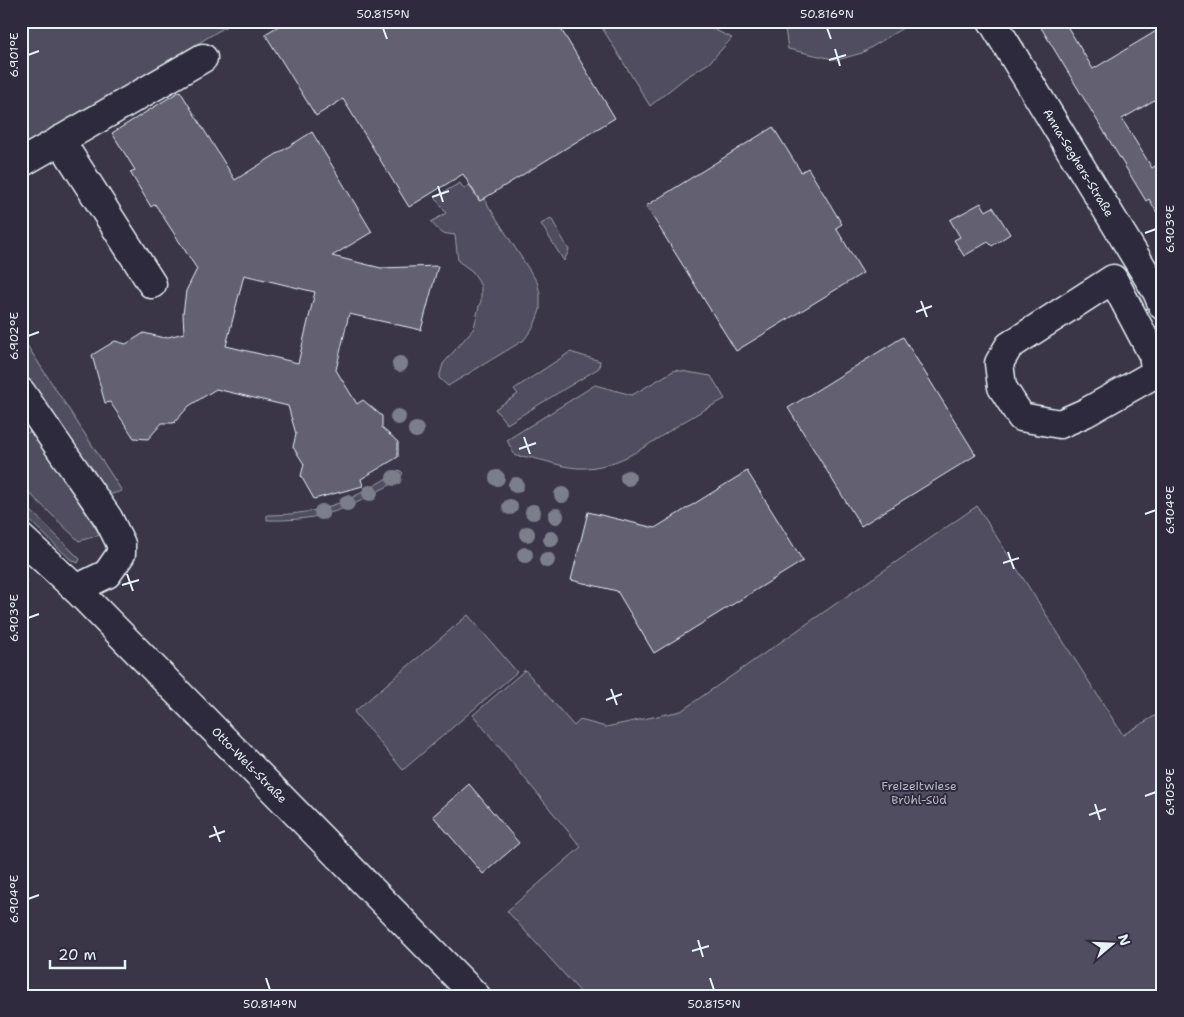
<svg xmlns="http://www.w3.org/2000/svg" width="1184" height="1017" font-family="'Shantell Sans',sans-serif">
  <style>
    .green { fill: #504e5f; stroke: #9ca0ac }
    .building { fill: #636171; stroke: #e8f1f8; fill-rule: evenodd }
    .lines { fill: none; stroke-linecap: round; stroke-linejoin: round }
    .minor-casing { stroke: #e8f1f8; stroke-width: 31 }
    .minor { stroke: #2f2a3d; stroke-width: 28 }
    .tree { fill: #7d7e8b }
    .ticks { fill: none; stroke: #e8f1f8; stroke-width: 2 }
    .labels { text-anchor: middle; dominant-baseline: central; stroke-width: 4; stroke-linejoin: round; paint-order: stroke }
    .street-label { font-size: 12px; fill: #e8f1f8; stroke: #2f2a3d }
    .park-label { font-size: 12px; fill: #b3b8c2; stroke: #2f2a3d }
    .neatline { fill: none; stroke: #e8f1f8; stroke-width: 2 }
    .ticks-label { font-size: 12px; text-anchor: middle; fill: #e8f1f8 }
  </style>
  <rect width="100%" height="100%" fill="#3a3648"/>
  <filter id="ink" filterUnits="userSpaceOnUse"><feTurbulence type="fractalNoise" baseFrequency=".02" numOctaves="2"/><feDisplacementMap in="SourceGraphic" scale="10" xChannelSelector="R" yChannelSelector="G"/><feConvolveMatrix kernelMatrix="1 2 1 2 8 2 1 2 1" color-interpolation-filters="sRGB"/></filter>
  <g filter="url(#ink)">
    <!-- green -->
    <path class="green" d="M21,21h214l-214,129z
      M598,21h98l36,17 -23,25 -24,15 -35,28z
      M784,21h130l-52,32 -25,7 -49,-11z
      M460,183l4,6 5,-4 10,16 5,-2 53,83 3,11v17l-6,16 -10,14 -76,46 -9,-8 4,-14 31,-36 5,-22 2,-5v-14l-4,-9 -5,-7 -14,-10 -3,-26 -14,-2 -10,-11 15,-9 -11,-16z
      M551,218l18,32 -5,11 -23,-37z
      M21,336l101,155 -17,5 -84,-122z
      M570,352l30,9 -1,7 -92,56 -12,-15 23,-15 -4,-5z
      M675,370l36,6 14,23c-14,7 -27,14 -40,22 -33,20 -66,49 -107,47 -21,-1 -40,-12 -63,-12l-8,-16 88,-55 37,10z
      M32,430l68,105 -21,6 -58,-56v-48z
      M399,470l4,3c-3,7 -14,13 -21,16 -40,24 -69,32 -115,31v-5c55,0 87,-15 132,-45z
      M21,501l59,58 -2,4 -8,-4 -49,-47z
      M977,506l146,229 40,-24v285h-579l-77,-85 74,-64 -108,-132 52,-45 49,56 6,-6 26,7 75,-16z
      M21,573l5,7 -1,17 -4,5z
      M468,615l49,57 -114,98 -49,-58z"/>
    <!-- building -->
    <path class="building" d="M287,21h269l59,97 -135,83 -17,-27 -54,33 -66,-108 -27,17 -51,-82z
      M1037,21h27l29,48 70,-42v68l-41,24 30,49 11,-7v62l-14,-24 -3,2z
      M180,91l55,89 77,-48 60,100 -40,24 49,12 57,-2 -17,64 -72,-16 -13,56 21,34 6,-4 19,16v12l16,14v15l-37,22 2,7 -49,13 -13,-23 3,-12 -11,-17 3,-13 -8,-28 -72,-17 -27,17 -15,17h-12l-14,16 -14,-1 -24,-36 -5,1 -13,-48 23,-14 11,3 18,-11 20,5 20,-5 -1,-19 3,-23 11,-22 -42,-65 -4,3 -21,-35 5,-2 -23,-37zM244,275l71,17 -17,71 -72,-17z
      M773,127l28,45 7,-4 34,56 -6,4 27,45 -127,78 -90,-145z
      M981,203l5,8 7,-4 17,27 -18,12 -4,-4 -24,14 -10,-16 6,-3 -10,-17z
      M903,337l73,118 -115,71 -73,-118z
      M747,471l56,90 -149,92 -37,-62 -46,-11 17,-68 67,16z
      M469,784l50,59 -36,31 -50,-58z"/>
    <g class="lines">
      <!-- minor casing -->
      <g class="minor-casing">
        <g id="minor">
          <path id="s1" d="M992,21l165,271 6,14"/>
          <path d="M60,140l92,144"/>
          <path d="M21,163l182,-105"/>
          <path d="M1113,279l40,76 3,18 -71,40 -25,11 -39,-7 -19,-30 -3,-24 10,-17z"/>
          <path d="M21,392l87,126 13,26v10l-14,20 -31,15"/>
          <path id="s2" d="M21,538l55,51 400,407"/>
        </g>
      </g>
      <!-- minor -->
      <use href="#minor" class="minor"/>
    </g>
    <!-- trees -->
    <g class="tree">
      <circle cx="400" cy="364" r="8"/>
      <circle cx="398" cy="417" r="8"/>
      <circle cx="416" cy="430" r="8"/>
      <circle cx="394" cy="478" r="8"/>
      <circle cx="497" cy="478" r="8"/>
      <circle cx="628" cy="478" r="8"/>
      <circle cx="516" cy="485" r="8"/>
      <circle cx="370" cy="493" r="8"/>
      <circle cx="562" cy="495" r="8"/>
      <circle cx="347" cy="503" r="8"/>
      <circle cx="510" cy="507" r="8"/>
      <circle cx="322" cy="512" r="8"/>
      <circle cx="533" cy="512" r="8"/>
      <circle cx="556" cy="516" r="8"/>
      <circle cx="527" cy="534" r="8"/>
      <circle cx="551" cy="539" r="8"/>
      <circle cx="525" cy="555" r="8"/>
      <circle cx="547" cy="560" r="8"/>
    </g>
  </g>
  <!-- ticks -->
  <path class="ticks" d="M383,28l4,11M827,28l4,11M835,49l5,17M28,55l11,-4M829,60l17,-5M438,186l5,16M432,197l17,-6M1145,233l11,-4M921,301l6,16M916,312l16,-6M28,336l11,-4M524,437l6,17M519,449l17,-6M1145,514l11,-4M1008,552l6,17M1003,563l16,-5M127,574l6,17M122,585l17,-5M28,618l11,-4M611,689l6,16M606,700l16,-6M1145,796l11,-4M1095,804l5,16M1089,815l17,-6M214,826l6,16M209,837l16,-6M28,899l11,-4M698,940l5,17M692,951l17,-5M266,978l4,12M710,978l4,12"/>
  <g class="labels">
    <!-- street labels -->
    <g class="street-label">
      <text stroke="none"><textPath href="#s1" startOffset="166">Anna-Seghers-Straße</textPath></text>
      <text stroke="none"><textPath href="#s2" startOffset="322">Otto-Wels-Straße</textPath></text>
    </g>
    <!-- park labels -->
    <g class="park-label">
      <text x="919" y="786">Freizeitwiese<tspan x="919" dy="14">Brühl-Süd</tspan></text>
    </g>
  </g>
  <!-- margin -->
  <rect width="1184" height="1017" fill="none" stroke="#2f2a3d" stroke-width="55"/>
  <!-- north arrow -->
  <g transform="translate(1112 944) rotate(71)" stroke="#2f2a3d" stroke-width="4" paint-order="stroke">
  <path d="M0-4L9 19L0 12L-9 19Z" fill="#e8f1f8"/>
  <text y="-8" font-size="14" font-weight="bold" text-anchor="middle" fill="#e8f1f8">N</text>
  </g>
  <!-- scale -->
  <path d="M50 960v8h75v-8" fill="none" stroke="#e8f1f8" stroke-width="2.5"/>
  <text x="58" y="960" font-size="15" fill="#e8f1f8" stroke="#2f2a3d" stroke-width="4" paint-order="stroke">20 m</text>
  <rect x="28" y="28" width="1128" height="962" class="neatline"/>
  <g class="ticks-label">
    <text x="383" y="18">50.815°N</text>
    <text x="827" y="18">50.816°N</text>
    <text transform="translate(14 55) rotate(-90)" y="4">6.901°E</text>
    <text transform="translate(1170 229) rotate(-90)" y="4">6.903°E</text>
    <text transform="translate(14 336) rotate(-90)" y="4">6.902°E</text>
    <text transform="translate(1170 510) rotate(-90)" y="4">6.904°E</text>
    <text transform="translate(14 618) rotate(-90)" y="4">6.903°E</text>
    <text transform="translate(1170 792) rotate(-90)" y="4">6.905°E</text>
    <text transform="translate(14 899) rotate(-90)" y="4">6.904°E</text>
    <text x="270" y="1008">50.814°N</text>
    <text x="714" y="1008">50.815°N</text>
  </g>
</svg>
